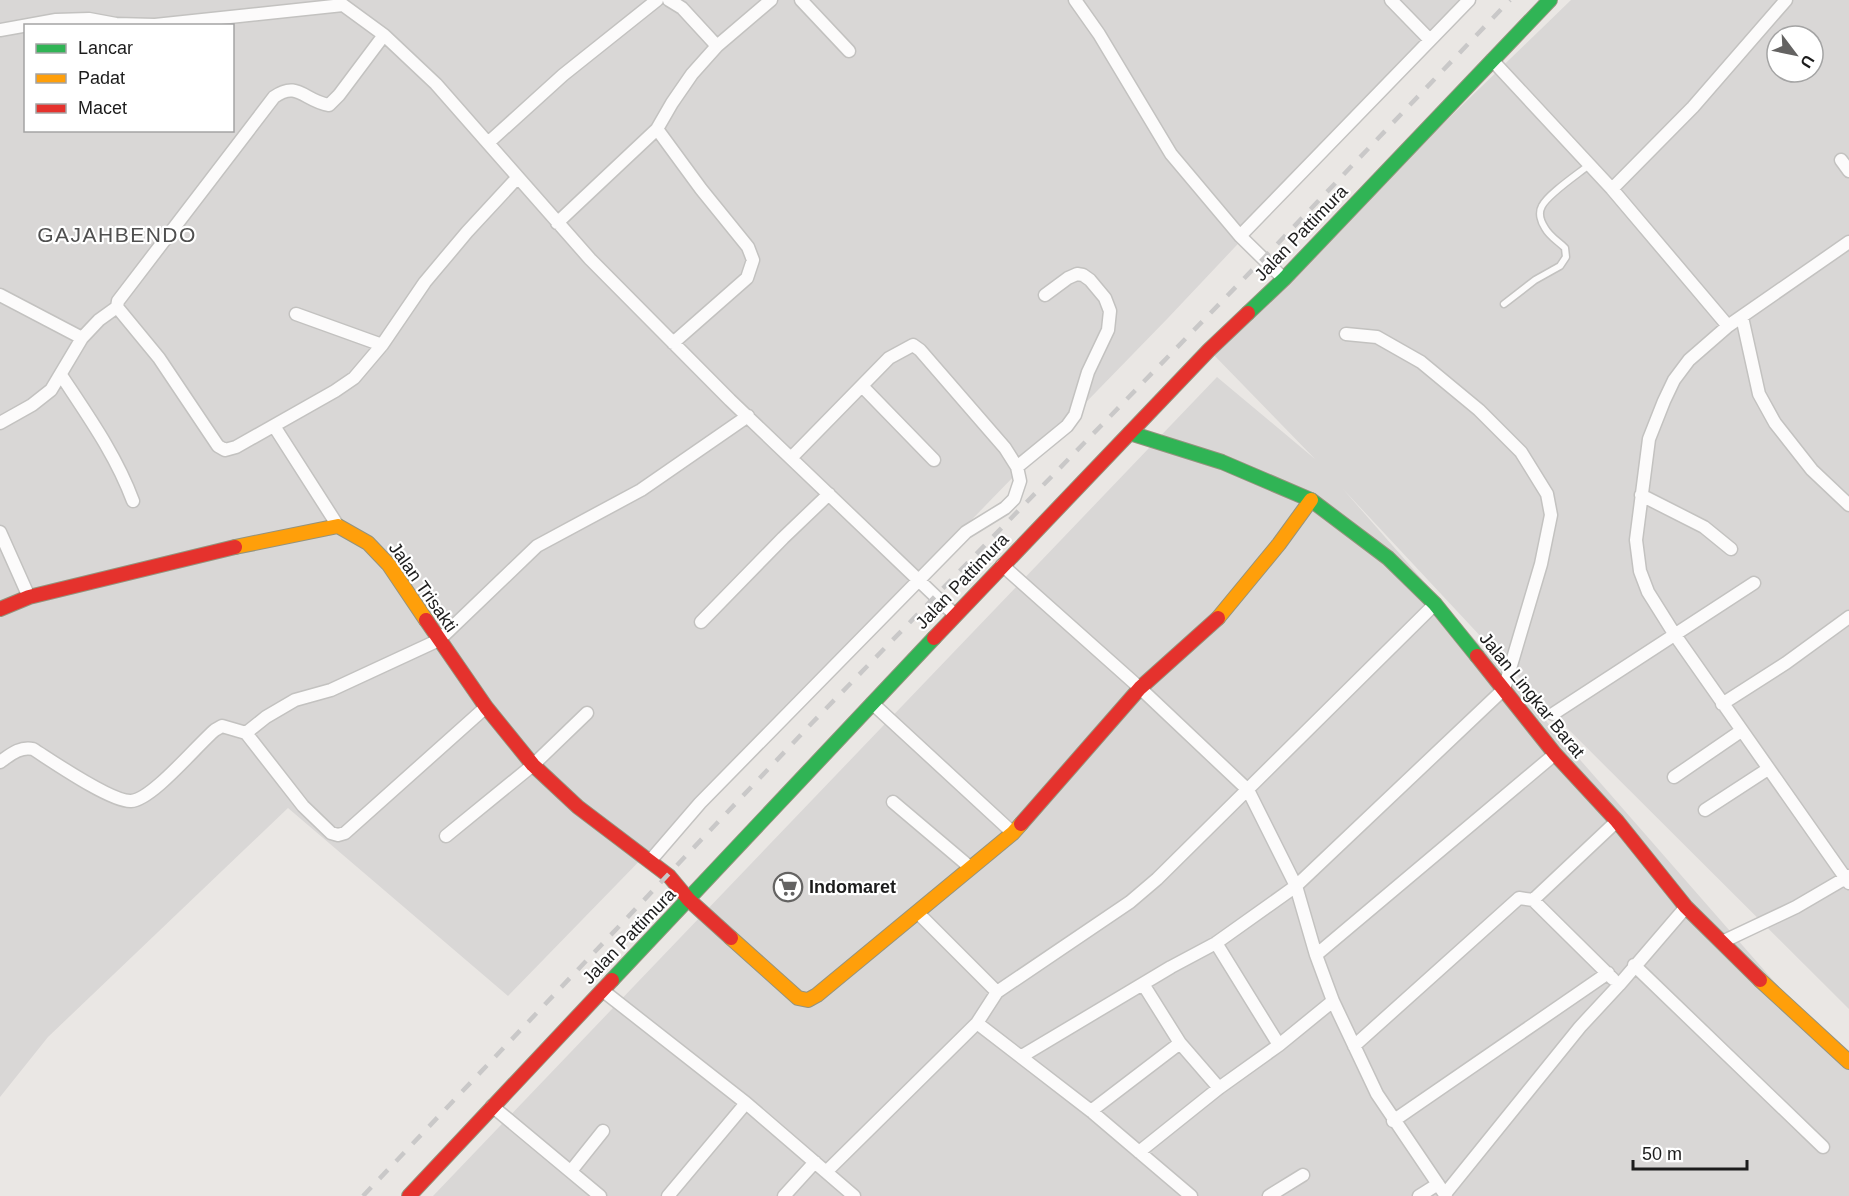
<svg xmlns="http://www.w3.org/2000/svg" width="1849" height="1196" font-family="Helvetica,sans-serif">
  <style>
    .residential { fill: #d9d7d6; fill-rule: evenodd }
    .lines { fill: none; stroke-linecap: round; stroke-linejoin: round }
    .lane-casing { stroke: #c3c2c0; stroke-width: 9 }
    .street-casing { stroke: #c3c2c0; stroke-width: 15 }
    .fast-casing { stroke: #94937d; stroke-width: 16 }
    .slow-casing { stroke: #94937d; stroke-width: 16 }
    .jam-casing { stroke: #94937d; stroke-width: 16 }
    .lane { stroke: #fcfbfb; stroke-width: 6 }
    .street { stroke: #fcfbfb; stroke-width: 12 }
    .fast { stroke: #30b455; stroke-width: 14 }
    .slow { stroke: #ff9f0a; stroke-width: 14 }
    .jam { stroke: #e5322d; stroke-width: 14 }
    .rail { stroke: #c9c8c8; stroke-width: 4.5; stroke-dasharray: 12 12; stroke-linecap: butt }
    .labels { text-anchor: middle; dominant-baseline: central; stroke-width: 4.5; stroke-linejoin: round; paint-order: stroke }
    .street-label { font-size: 18px; fill: #1c1c1c; stroke: #fff }
    .poi-label { font-size: 18px; font-weight: bold; fill: #1c1c1c; stroke: #fff; text-anchor: start }
    .quarter-label { font-size: 21px; letter-spacing: 1.5px; fill: #4f4f4f; stroke: #fff }
  </style>
  <rect width="100%" height="100%" fill="#eae7e4"/>
  <!-- residential -->
  <path class="residential" d="M0,0h1468l-300,318 -660,678 -220,-188 -240,229 -48,60zM26,26h206v104h-206z
    M1571,0h278v1009l-296,-295 -210,-225 478,546 28,23v138h-1416l784,-819 98,82 -106,-109zM1777,36h36v36h-36z"/>
  <g class="lines">
    <!-- lane casing -->
    <g class="lane-casing">
      <path id="lane" d="M1504,304l31,-24 25,-14 6,-9 -1,-9c-7,-7 -15,-11 -20,-20 -4,-6 -7,-15 -3,-22 6,-12 36,-32 47,-41"/>
    </g>
    <!-- street casing -->
    <g class="street-casing">
      <path id="street" d="M669,0l13,8 35,38
        M801,0l48,51
        M1075,0l24,34 72,120 69,82 44,43
        M1391,0l39,40
        M0,30l56,-10 33,-1 27,5 39,1 188,-20 41,30 52,49 154,175 140,141 225,215
        M384,35l-45,60 -10,10c-25,-4 -31,-25 -55,-8l-156,204 -1,6 42,51 59,88 7,4 11,-3 99,-56 19,-13 28,-33 43,-63 42,-50 50,-54
        M1492,60l120,129 116,137
        M657,129l44,60 47,58 5,13 -6,18 -74,65
        M489,142l74,-67 94,-75
        M1841,160l8,11
        M1612,189l81,-82 93,-107
        M557,223l100,-94 15,-26 20,-29 25,-28 54,-46
        M1240,236l229,-236
        M1849,242l-121,84 -39,34 -15,20 -10,21 -15,38 -13,101 4,31 8,21 27,43 174,248
        M0,295l82,43
        M296,314l86,31
        M1742,317l17,77 16,29 37,47 37,35
        M61,375c27,41 55,80 72,126
        M862,386l72,74
        M0,423l32,-18 19,-15 31,-52 17,-18 18,-13
        M274,426l64,100
        M1017,467l50,-41 8,-11 13,-43 20,-42 2,-19 -5,-13 -15,-18 -7,-5 -6,-1 -9,4 -23,17
        M1641,495l63,32 27,22
        M0,532l29,65
        M1002,565l138,123 108,102 48,96 20,69 17,46 44,93 69,102
        M701,622l82,-84 46,-44
        M872,703l141,130
        M1722,704l64,-41 63,-46
        M1553,714l201,-131
        M246,733l20,-16 29,-17 36,-10 108,-50 98,-94 104,-56 107,-74
        M0,762c10,-7 20,-16 33,-13 19,12 78,53 98,52 21,-1 66,-56 84,-71l7,-4 24,7 57,73 28,27 7,2 7,-2 141,-126
        M1674,777l67,-46
        M893,802l78,66
        M1705,810l63,-41
        M446,836l87,-71 54,-52
        M650,861l50,-58 266,-271 39,-24 9,-9 6,-18 -3,-14 -12,-19 -85,-98 -7,-5 -24,13 -98,100
        M1533,900l80,79
        M918,913l79,79
        M1722,942l74,-35 53,-31
        M1216,943l63,102
        M1316,955l239,-201
        M1634,965l189,182
        M1143,984l37,59 39,45
        M602,990l144,113 108,93
        M977,1023l114,88 100,85
        M1354,1046l165,-148 14,2 84,-79
        M1022,1056l149,-89 45,-24 80,-57 208,-197 37,-125 10,-49 -4,-21 -26,-42 -42,-42 -58,-48 -44,-25 -31,-3
        M492,1106l108,90
        M1091,1111l89,-68
        M1393,1121l215,-148
        M1139,1152l80,-64 60,-43 54,-44
        M571,1171l32,-40
        M826,1172l151,-149 20,-31 133,-90 27,-23 278,-275
        M1445,1194l135,-167 39,-42 67,-78
        M668,1196l78,-93
        M784,1196l31,-34
        M1269,1196l34,-21
        M1419,1196l19,-12"/>
    </g>
    <!-- fast casing -->
    <g class="fast-casing">
      <path id="fast" d="M1248,313l36,-34 266,-279
        M1130,433l92,29 89,38 77,58 47,46 42,52
        M612,980l322,-342"/>
    </g>
    <!-- slow casing -->
    <g class="slow-casing">
      <path id="slow" d="M235,547l103,-21 30,17 21,22 37,55
        M1218,618l61,-74 32,-44
        M731,938l67,60 10,2 9,-5 196,-162 8,-9
        M1760,980l89,82"/>
    </g>
    <!-- jam casing -->
    <g class="jam-casing">
      <path id="jam" d="M0,609l29,-12 206,-50
        M426,620l60,87 47,58 45,42 91,69 20,24 42,38
        M934,638l275,-288 39,-37
        M1477,656l78,98 62,67 69,86 74,73
        M1021,824l119,-136 78,-70
        M409,1196l203,-216"/>
    </g>
    <!-- lane -->
    <use href="#lane" class="lane"/>
    <!-- street -->
    <use href="#street" class="street"/>
    <!-- fast -->
    <use href="#fast" class="fast"/>
    <!-- slow -->
    <use href="#slow" class="slow"/>
    <!-- jam -->
    <use href="#jam" class="jam"/>
    <!-- rail -->
    <path class="rail" d="M363,1196l449,-473 451,-464 247,-259"/>
  </g>
  <!-- icons -->
  <defs>
    <g id="supermarket-ring" transform="scale(1.5)"><circle r="9.5" fill="#fff" stroke="#646362" stroke-width="1.5"/><path d="M-6-5.5h2.5l.6 2H6L4.5 2H-2.5L-4.4-4H-6ZM-1.5 3.2a1.3 1.3 0 1 0 .1 0ZM3 3.2a1.3 1.3 0 1 0 .1 0Z" fill="#646362"/></g>
  </defs>
  <g fill-rule="evenodd">
    <use href="#supermarket-ring" x="788" y="887"/>
  </g>
  <g class="labels">
    <!-- street labels -->
    <g class="street-label">
      <text transform="translate(1301 233) rotate(-46)">Jalan Pattimura</text>
      <text transform="translate(962 581) rotate(-46)">Jalan Pattimura</text>
      <text transform="translate(423 587) rotate(55)">Jalan Trisakti</text>
      <text transform="translate(1532 695) rotate(51)">Jalan Lingkar Barat</text>
      <text transform="translate(629 936) rotate(-46)">Jalan Pattimura</text>
    </g>
    <!-- poi labels -->
    <g class="poi-label">
      <text x="809" y="887">Indomaret</text>
    </g>
    <!-- quarter labels -->
    <g class="quarter-label">
      <text x="117" y="234">GAJAHBENDO</text>
    </g>
  </g>
  <!-- legend -->
  <rect x="24" y="24" width="210" height="108" fill="#ffffff" stroke="#a4a4a4" stroke-width="1.5"/>
  <rect x="36" y="44" width="30" height="9" fill="#30b455" stroke="#a4a4a4" stroke-width="1.5"/>
  <text x="78" y="54" font-size="18" fill="#1c1c1c">Lancar</text>
  <rect x="36" y="74" width="30" height="9" fill="#ff9f0a" stroke="#a4a4a4" stroke-width="1.5"/>
  <text x="78" y="84" font-size="18" fill="#1c1c1c">Padat</text>
  <rect x="36" y="104" width="30" height="9" fill="#e5322d" stroke="#a4a4a4" stroke-width="1.5"/>
  <text x="78" y="114" font-size="18" fill="#1c1c1c">Macet</text>
  <!-- north arrow -->
  <g transform="translate(1795 54) rotate(122)"><circle r="28" fill="#ffffff" stroke="#a4a4a4" stroke-width="1.5"/>
  <path d="M0-4.5L10 22L0 15L-10 22Z" fill="#646362"/>
  <text y="-9" font-size="16" font-weight="bold" text-anchor="middle" fill="#1c1c1c">U</text>
  </g>
  <!-- scale -->
  <path d="M1633 1160v9h114v-9" fill="none" stroke="#1c1c1c" stroke-width="3"/>
  <text x="1642" y="1160" font-size="18" fill="#1c1c1c" stroke="#ffffff" stroke-width="4.5" paint-order="stroke">50 m</text>
</svg>
